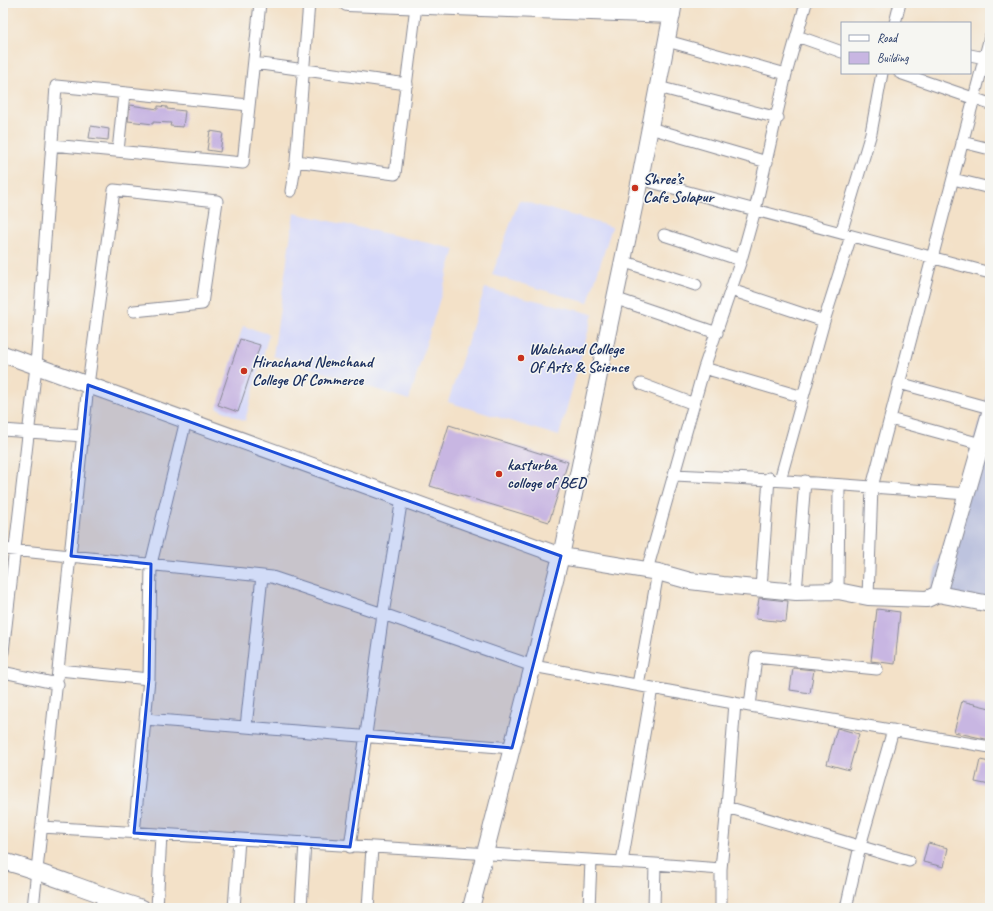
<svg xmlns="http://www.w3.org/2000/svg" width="993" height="911" font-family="Caveat,sans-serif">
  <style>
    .built { fill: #d5d8f9 }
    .industrial { fill: #bdc3de }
    .building { fill: #c8b6e2 }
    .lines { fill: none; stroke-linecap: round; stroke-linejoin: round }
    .street-casing { stroke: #878893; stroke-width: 13 }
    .secondary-casing { stroke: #878893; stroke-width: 18 }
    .street { stroke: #fff; stroke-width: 11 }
    .secondary { stroke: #fff; stroke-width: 16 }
    .marked { fill: #1d4ed8; fill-opacity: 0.2; stroke: #1d4ed8; stroke-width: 3; stroke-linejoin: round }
    .poi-dot { fill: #c8321e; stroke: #f6f6f2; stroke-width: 1.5 }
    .labels { text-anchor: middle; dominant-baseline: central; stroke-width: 3; stroke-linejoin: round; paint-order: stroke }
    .poi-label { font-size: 16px; font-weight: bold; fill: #1b2f5e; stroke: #f6f6f2; text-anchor: start }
  </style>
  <rect width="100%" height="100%" fill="#f6f6f2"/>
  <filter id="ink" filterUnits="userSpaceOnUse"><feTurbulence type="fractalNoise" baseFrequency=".025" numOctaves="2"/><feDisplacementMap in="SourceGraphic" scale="8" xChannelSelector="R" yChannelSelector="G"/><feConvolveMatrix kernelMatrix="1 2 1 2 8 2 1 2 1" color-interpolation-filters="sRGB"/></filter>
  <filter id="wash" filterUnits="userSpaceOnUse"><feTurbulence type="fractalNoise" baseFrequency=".012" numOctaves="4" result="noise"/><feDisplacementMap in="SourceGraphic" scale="16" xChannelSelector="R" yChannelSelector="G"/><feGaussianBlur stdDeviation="0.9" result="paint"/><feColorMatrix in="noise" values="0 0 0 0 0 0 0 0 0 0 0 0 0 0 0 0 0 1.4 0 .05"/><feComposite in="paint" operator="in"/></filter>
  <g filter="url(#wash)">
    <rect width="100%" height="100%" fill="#f3e1c8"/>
    <!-- built -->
    <path class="built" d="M519,200l93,27 -24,76 -96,-28z
      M294,213l161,36 -46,151 -136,-44z
      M485,288l108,26 -34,122 -111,-34z
      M243,326l26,8 -24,87 -28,-13z"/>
    <!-- industrial -->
    <path class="industrial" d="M990,385v221l-63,-7z"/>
    <g id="blocks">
      <!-- building -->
      <path class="building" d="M130,105l28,4v-3l9,1v2l18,2 -2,16 -13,-1 1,-3 -18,-1v2l-25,-3z
        M91,126l18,3 -1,11 -19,-2z
        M210,131l13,2 -3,19 -13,-2z
        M240,339l20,6 -22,67 -20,-7z
        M449,425l119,37 -19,60 -119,-36z
        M759,598l29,3 -2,21 -30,-3z
        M877,609l23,3 -5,52 -24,-3z
        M793,668l21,2 -4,23 -20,-3z
        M962,701l28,7v32l-36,-8z
        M837,728l22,6 -10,36 -22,-6z
        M980,760l10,2v23l-15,-3z
        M928,843l20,5 -4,19 -21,-5z"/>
    </g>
  </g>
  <g filter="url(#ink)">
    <use href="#blocks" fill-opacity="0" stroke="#878893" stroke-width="1"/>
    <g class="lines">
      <!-- street casing -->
      <g class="street-casing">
        <path id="street" d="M309,3l-13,158 99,13 21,-168
          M895,23l5,-20
          M797,36l45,16
          M667,41l119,33
          M970,55l15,3
          M254,63l153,21
          M900,73l90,31
          M658,87l120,31
          M650,128l117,34
          M962,142l28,7
          M52,145l191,18 17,-160
          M118,151l6,-58
          M640,179l350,94
          M953,179l37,9
          M291,191l5,-30
          M841,233l30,-100 11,-60
          M664,235l77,25
          M622,261l74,24
          M731,290l93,31
          M614,298l103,35
          M704,368l99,29
          M899,383l91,25
          M641,384l53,20
          M890,419l91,25
          M3,430l80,6
          M675,475c98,4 195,12 293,19
          M780,480l44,-159 27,-85
          M3,549l269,28 111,37 150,52 217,40 6,-49 121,12
          M647,570l57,-202 37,-108 14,-50 31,-136 20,-71
          M761,588l8,-110
          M838,591l1,-105
          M796,592l9,-111
          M868,597l4,-110 118,-450
          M3,652l33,-286 20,-280 193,19
          M59,670l90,9 -15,154
          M3,672l55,12
          M149,679l2,-115 35,-144
          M638,685l20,-113
          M750,706l240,41
          M145,719l367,29
          M246,727l16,-151
          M727,807l8,-104
          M42,827l613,37 -1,44
          M350,847l33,-233 19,-116
          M622,862l30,-174
          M655,864l66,5
          M33,908l55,-523 26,-195 103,11 -15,103 -68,7
          M101,908l2,-12
          M157,908l4,-73
          M234,908l5,-69
          M301,908l4,-66
          M368,908l4,-60
          M589,908l2,-47
          M721,908v-39l6,-62 182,54
          M846,908l14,-62 33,-116"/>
      </g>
      <!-- secondary casing -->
      <g class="secondary-casing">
        <path id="secondary" d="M347,3l325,12
          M3,354l558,202 97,16 32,9 33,4 73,7 42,-1 30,6 59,2 11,-5 52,10
          M938,594l52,-181
          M3,861c47,13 92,33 139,47
          M471,908l90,-352 79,-377 34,-176"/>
      </g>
      <!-- street -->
      <use href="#street" class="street"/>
      <!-- secondary -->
      <use href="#secondary" class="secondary"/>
    </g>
  </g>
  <!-- marked area -->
  <path class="marked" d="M88,385l473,171 -49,192 -145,-12 -17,111 -216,-14 15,-154 2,-115 -80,-8z"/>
  <!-- markers -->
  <g class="poi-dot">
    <circle cx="635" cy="188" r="4"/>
    <circle cx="521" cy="358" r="4"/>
    <circle cx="244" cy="371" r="4"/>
    <circle cx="499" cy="474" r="4"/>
  </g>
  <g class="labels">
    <!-- poi labels -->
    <g class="poi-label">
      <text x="643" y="179">Shree’s<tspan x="643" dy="18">Cafe Solapur</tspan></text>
      <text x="529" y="349">Walchand College<tspan x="529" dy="18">Of Arts &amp; Science</tspan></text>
      <text x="252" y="362">Hirachand Nemchand<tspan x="252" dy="18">College Of Commerce</tspan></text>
      <text x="507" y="465">kasturba<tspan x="507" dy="18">colloge of BED</tspan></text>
    </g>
  </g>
  <!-- margin -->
  <rect width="993" height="911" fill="none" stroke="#f6f6f2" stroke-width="16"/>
  <!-- legend -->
  <rect x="841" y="22" width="130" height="52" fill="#f6f6f2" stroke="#9ea6b7"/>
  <rect x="849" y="35" width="20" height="6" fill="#ffffff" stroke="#9ea6b7"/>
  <text x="877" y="42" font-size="12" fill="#1b2f5e">Road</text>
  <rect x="849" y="52" width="20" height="12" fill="#c8b6e2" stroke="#9ea6b7"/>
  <text x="877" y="62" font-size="12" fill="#1b2f5e">Building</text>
</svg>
